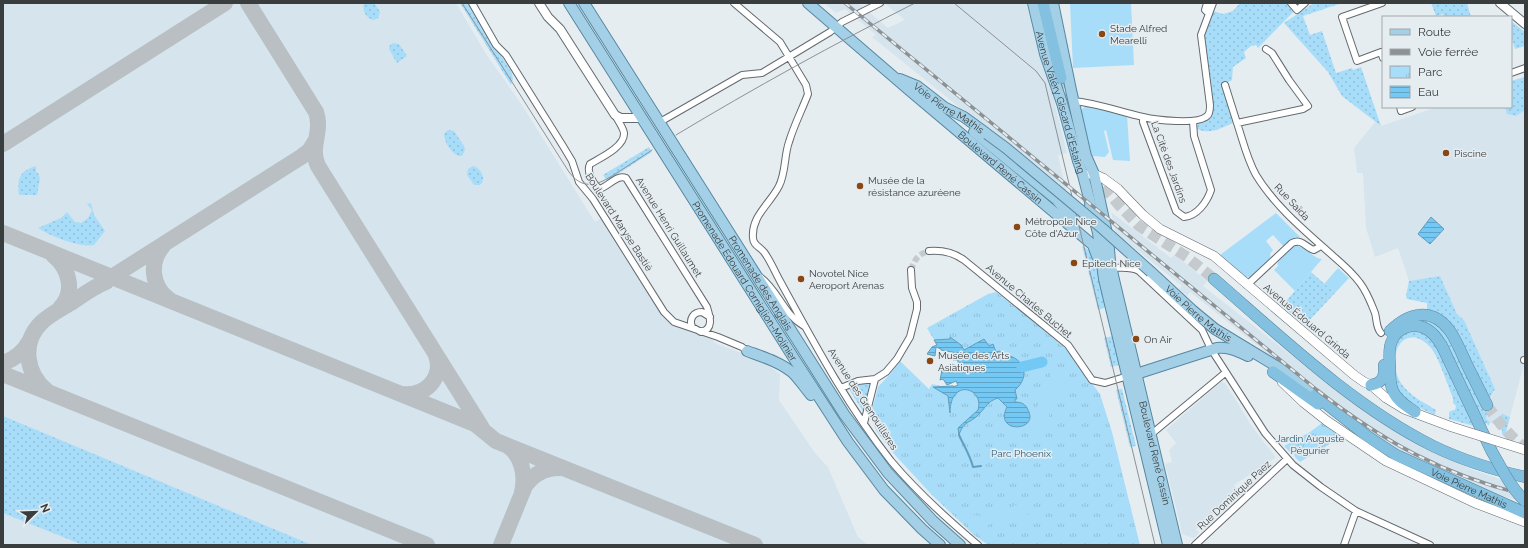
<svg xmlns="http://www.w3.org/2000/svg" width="1528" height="548" font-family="Raleway,sans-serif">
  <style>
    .built { fill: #d5e4ed }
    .grass { fill: url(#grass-dots) }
    .park { fill: url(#park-tufts) }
    .garden { fill: #a8ddfa }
    .water { fill: url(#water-rules); stroke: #629ebd }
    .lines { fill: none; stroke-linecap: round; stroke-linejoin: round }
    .stream { stroke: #629ebd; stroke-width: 2 }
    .river { stroke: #73c8f4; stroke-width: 11 }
    .taxiway { stroke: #b9bfc2; stroke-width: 16 }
    .minor-tunnel { stroke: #c4cacd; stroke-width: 6; stroke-dasharray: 6 3; stroke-linecap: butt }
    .trunk-tunnel { stroke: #c4cacd; stroke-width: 11; stroke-dasharray: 11 5.5; stroke-linecap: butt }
    .minor-casing { stroke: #646a6e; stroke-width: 8 }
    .tertiary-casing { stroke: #646a6e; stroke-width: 10 }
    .secondary-casing { stroke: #646a6e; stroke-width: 10 }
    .primary-casing { stroke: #5788a1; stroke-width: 12 }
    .trunk-casing { stroke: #5788a1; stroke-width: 12 }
    .minor { stroke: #fff; stroke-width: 6 }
    .tertiary { stroke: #fff; stroke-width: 8 }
    .secondary { stroke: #fff; stroke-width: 9 }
    .primary { stroke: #a3d0e7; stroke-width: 10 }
    .trunk { stroke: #84c0df; stroke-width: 11 }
    .tram { stroke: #8c9194; stroke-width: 1 }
    .rail-casing { stroke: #8c9194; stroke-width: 3.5 }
    .rail { stroke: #e6edf1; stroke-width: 2; stroke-dasharray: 6; stroke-linecap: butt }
    .secondary-bridge-casing { stroke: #646a6e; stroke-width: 10; stroke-linecap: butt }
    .primary-bridge-casing { stroke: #5788a1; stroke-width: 12; stroke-linecap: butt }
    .trunk-bridge-casing { stroke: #5788a1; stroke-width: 12; stroke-linecap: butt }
    .secondary-bridge { stroke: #fff; stroke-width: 9 }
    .primary-bridge { stroke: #a3d0e7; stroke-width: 10 }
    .trunk-bridge { stroke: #84c0df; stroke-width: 11 }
    .poi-dot { fill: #894716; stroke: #e6edf1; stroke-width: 1.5 }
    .labels { text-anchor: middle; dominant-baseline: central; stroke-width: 3; stroke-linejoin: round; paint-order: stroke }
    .poi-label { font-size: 10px; fill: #3a3d3e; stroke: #e6edf1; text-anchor: start }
    .street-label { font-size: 10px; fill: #3a3d3e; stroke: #e6edf1 }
    .park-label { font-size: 10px; fill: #2d5c73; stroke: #e6edf1 }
  </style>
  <defs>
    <pattern id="grass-dots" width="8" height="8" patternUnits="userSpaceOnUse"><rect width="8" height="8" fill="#a8ddfa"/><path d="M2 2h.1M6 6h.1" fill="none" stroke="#91bfd7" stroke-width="1.8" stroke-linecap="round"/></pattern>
    <pattern id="park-tufts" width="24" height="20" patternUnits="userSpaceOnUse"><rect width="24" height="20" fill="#a8ddfa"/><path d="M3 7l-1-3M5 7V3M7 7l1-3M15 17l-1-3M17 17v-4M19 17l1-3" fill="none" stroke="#91bfd7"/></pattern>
    <pattern id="water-rules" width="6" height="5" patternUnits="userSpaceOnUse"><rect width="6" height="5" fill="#73c8f4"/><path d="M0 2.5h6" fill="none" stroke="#5fa4c7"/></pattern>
  </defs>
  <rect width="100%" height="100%" fill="#e6edf1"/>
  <!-- built -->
  <path class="built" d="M3,3h453l30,51 36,51 73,117 7,-4 65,102 6,5 38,14 6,5 24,9 7,-2 32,23 -1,26 36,53 13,14 30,70 10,8h-865z
    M824,3h34l30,25 17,-8 -21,-17h146l37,150 -9,2 9,39 -195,-157 4,-2 -31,-26 -9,4z
    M1525,77v283l-20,76 -3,-2v-4l-3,-5 -12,-3 -19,3 15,-7 12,-29 -31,-69 -7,-6 -17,-38 -31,5 -11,-33 -23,9 -9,-29 -3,-55h-6l-3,-25 21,-26 6,4 56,-19h74v-26z
    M1111,212l60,46 3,-3 12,9 21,17 -4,5 135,106 39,28 40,25 56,25 29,10 17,21 -28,-9 -80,-35 -24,-13 -74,-54 -123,-98 -3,4 -8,-7 3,-3 -66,-53z
    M1221,382l4,1 28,45 22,28v2l-41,27 4,5 -8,6 1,1 -35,32 3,4 -5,5 -12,-4 -1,-6 -16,-64 7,-2 -3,-12 7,-7 -10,-13z"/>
  <!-- grass -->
  <path class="grass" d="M364,3l11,1 5,8 -2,6 -4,2c-7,-1 -13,-10 -10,-17z
    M460,3h8l44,70 1,6 -2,6z
    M1240,3h62l-44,45 -2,-3 -5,1 -7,6 2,6 -13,9 -1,13 -10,6 11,37c-12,5 -23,12 -36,6l1,-8 10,-3 -5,-82 10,-25 10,3 10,-3z
    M1314,3h28l-39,13 7,19 12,-4 14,42 16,-5 1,2 8,-3 20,59 -39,-30 -14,-24 -44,-49z
    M1431,3h36l4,14h-27l-1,-3 -7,2z
    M1511,21l14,11v14l-10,3 -4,-13z
    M393,43l6,1 8,12 -10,7 -8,-14 1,-4z
    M1525,77v33l-9,6 -9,-2 -2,-7h6v-26z
    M448,130l6,1 10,15 1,4 -3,6c-9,1 -18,-14 -18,-22z
    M649,147l3,5 -45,29 -4,-6z
    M36,166v6l2,1 2,5 -3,17h-18c-2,-16 0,-24 17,-29z
    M473,166c8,2 14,13 7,19h-6l-7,-10 1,-6z
    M91,203l3,12 11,16 -11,14c-14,3 -44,-9 -56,-17l23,-10 6,-6 8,10 6,1 7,-5 4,-8 -5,-6z
    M1082,246l12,7 13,54 -9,3z
    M1311,272l24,21 -30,32 -23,-19z
    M1440,276l17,38 7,6 31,69 -5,9 -37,-72 -5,-6 -21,-10v-7l-20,-4 -1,-3 3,-15z
    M1417,318l17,4 8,6 49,75v13l-4,-2 -1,5 4,3 -1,3 -1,1 -1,-3 -6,5 -32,-9v-7l4,-2h2l1,-4 -3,-3v-5c-5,-12 -15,-42 -22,-50 -28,-31 -49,13 -27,39 8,10 21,16 32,23l-1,5 -28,-13 -10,-10 -5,-38 5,-17 10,-7 32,4 -20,-12z
    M1113,336l7,29 -9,2 -7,-29z
    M870,381l1,2 -7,30 -15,-24 9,-5z
    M1122,389l14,57 -6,1 -14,-57z
    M1502,414l8,3 -5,19 -3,-2v-4l-2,-3 -4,1z
    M3,416l309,129h-229l-80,-32z"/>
  <!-- park -->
  <path class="park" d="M996,292l26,20 44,37 34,45 12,38 28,113h-152l-14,-10 -42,-40 -37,-40 -18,-23 -3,-7 -2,-15 6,-23 12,-13 10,-13 29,28 3,-5 9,2 17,-1 -2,-4 -9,4 -4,-6 -3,1 2,-10 9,3 1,-9 3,1v2l3,-2v-5h-5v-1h2l2,-6 -16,-3v-1l-5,-2 1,-2 -10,-17 61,-34z
    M1322,423l19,14 -41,25 -5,-5 -1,-3 3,-3 -2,-2 -5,3 -6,-6 26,-14z"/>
  <!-- garden -->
  <path class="garden" d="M1070,3h61l3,62 -61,3z
    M1086,106l41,9 3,46 -17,-1 -7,-30 -2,1 5,21 -4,5 -13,-1 -11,-46z
    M1276,213l24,24h-5l-11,10 -11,-12 -7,6 7,9 -3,4 1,4 -20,19h-5l-26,-22z
    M1294,245c12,0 17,13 28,14l-27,32 -21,-21 4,-4 -1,-6z
    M1338,268l11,10 -14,15 -11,-9z
    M1051,374l15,2 -3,15 -12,12 -4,27 -10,4 -5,-9 3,-9 -1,-5 11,-15z
    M1016,505l5,5 14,10 -1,4 -9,-5 -5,-1 -9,1 -7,4 -6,1h-9c-3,4 -4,8 -8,13l-21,-20 1,-4c27,5 31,3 55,-8z"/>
  <!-- water -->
  <path class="water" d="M1431,217l13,12 -14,15 -12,-10z
    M950,337l11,8 3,5 20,-11 5,7 4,-2 3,8 4,-1 2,4c21,0 30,21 13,35l2,9h-2v3c6,0 11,2 13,8 12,22 -35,24 -21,-3l-9,-9c-10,3 -12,9 -19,16 -9,10 -15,6 -20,21l-1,-7 20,-18c7,-22 -28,-33 -28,3l-2,-17 -15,-9 20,-1 1,1 4,-2 -2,-4 -9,4 -4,-6 -3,1 2,-10 9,3 1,-9 3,1v2l3,-2v-5h-5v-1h2l2,-6 -16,-3v-1l-5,-2 -1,9 -8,-2 5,-7 5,-2 -3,-5 16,-1z"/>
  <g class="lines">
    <!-- stream -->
    <path class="stream" d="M959,435c5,11 11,20 14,32l8,-1"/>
    <!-- river -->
    <path class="river" d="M1022,367l20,-5"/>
    <!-- taxiway -->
    <path class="taxiway" d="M248,3l68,109c7,20 -7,35 2,54l164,262
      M3,144l222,-141
      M3,233l472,191 21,17 259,104
      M163,246c-14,16 -12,41 7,54
      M53,255c16,13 23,37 7,53
      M96,287l205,-130 8,-6 7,-11
      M3,363c12,-4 21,-11 27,-23
      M3,374l424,171
      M47,391c-21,-17 -26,-48 -6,-68 9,-9 22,-15 33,-22 10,-7 21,-15 32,-19
      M402,394c23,3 42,-16 34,-39
      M508,446c14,10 18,30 14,46
      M501,545l24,-59c9,-13 21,-19 37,-18"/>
    <!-- minor-tunnel -->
    <path class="minor-tunnel" d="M911,270c4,-11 7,-16 18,-19"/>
    <!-- trunk-tunnel -->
    <path class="trunk-tunnel" d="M1061,78l18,69
      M1093,174l25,30 21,22 48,31 27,22
      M1487,405c10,15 23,32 38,43"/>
    <!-- minor casing -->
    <g class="minor-casing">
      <path id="minor" d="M472,3l24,42 10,10 57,91 9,15 7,21 14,17 71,113 10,10 44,15 24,10 5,4
        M734,3l46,39 26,43 2,9c-6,16 -14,31 -19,48 -5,14 -3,30 -10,44 -9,18 -28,30 -26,52 0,7 7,9 11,14 6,8 11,20 16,29 34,62 67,124 111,180 26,31 56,58 87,84
        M1207,3l-2,7 4,4
        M1291,3l6,7 8,-7
        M1382,3l-40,14 15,44 24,-9 2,6
        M1266,49l6,4 17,27 19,26 -5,3 -66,14c6,18 10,36 19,52 17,28 43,51 67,72 13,12 27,22 37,36 7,9 11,20 15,30 2,7 1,15 6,20
        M1511,73l14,-5
        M1225,85l12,38
        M1073,101c24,2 47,11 70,16 12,3 55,8 64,-1 3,-2 3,-8 3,-11l-9,-70 12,-32
        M1400,107l1,4 11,-4
        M615,115c3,6 8,12 9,18 1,14 -24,25 -34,31 -4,8 3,19 9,25 9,-2 18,-15 27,-11l81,129c3,10 7,22 -6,25l-9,-5c-3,-8 1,-15 10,-15l8,5
        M1143,117v5l33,89 8,6c13,-1 23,-15 27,-27l-17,-54 -1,-15
        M660,122l82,-47 20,-2 68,-41 12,-10 38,-19
        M929,251c13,-1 24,1 35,9l104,85 24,35 13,3 23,-7
        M1111,268c10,0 20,-2 28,3l63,59 9,19 54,84 28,32 28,22 35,24 74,34
        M760,277c19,14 22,36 44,49
        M1247,285l45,-42c10,-5 14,5 22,7l7,-4
        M1524,360h1
        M841,388l17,-7 17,-2 11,-7 11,-13 13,-22 7,-28v-7l-5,-14 -1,-18
        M864,423l11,-44
        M1149,436l76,-63
        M1195,545l92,-86
        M1344,545l12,-34"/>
    </g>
    <!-- tertiary casing -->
    <g class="tertiary-casing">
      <path id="tertiary" d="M539,3l9,14 12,12 55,86 6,3h21
        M1500,3l25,21"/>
    </g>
    <!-- secondary casing -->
    <g class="secondary-casing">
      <path id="secondary" d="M1089,174h5l9,4 15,11 25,26 17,14 54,27 140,119 10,7 7,3 15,13 18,11 48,18
        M1282,382l21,20 24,19 59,40 89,42 50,19"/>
    </g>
    <!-- primary casing -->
    <g class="primary-casing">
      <g id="primary">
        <path id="s1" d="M569,3l226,357 53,82 36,48 38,39 18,16"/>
        <path id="s2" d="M584,3l260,411 44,59 45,48 27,24"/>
        <path id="s3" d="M808,3l101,87 184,155 4,11"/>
        <path id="s4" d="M1033,3l12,51 17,49 16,58 5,14 7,27 8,31 6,46 64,266"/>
        <path id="s5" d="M1053,3l18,87 15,66 8,18 14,64 2,23 4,19 63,265"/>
        <path id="s6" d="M900,79l17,7 27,21 20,10 22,16"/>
        <path d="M974,132l83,68 14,17c9,2 15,-1 18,-9"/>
        <path id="s7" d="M1151,272l41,38 23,19 66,40 34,26"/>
        <path d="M747,351c16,6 33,11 46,22 6,6 12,15 18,22"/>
        <path d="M1130,376l87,-28c12,-1 20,3 31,8"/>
      </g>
    </g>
    <!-- trunk casing -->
    <g class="trunk-casing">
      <g id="trunk">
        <path d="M1043,3l18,75"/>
        <path d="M1214,279c68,59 139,127 219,167 29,14 61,24 92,31"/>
        <path d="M1390,331c19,-19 42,-24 60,0 8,12 13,26 19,38 6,12 12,24 18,36"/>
        <path d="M1273,372l45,32"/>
        <path d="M1371,385c12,-2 14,-9 13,-20"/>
        <path id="s8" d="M1315,395l52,41 29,19 129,58"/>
        <path d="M1415,412c-8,-6 -18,-11 -22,-21 -3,-6 -3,-14 -3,-21 0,-9 -2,-19 1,-27 5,-16 24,-22 37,-13 7,4 10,10 14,16l49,104"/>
      </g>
    </g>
    <!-- minor -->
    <use href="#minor" class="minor"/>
    <!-- tertiary -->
    <use href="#tertiary" class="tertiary"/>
    <!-- secondary -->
    <use href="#secondary" class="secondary"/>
    <!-- primary -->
    <use href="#primary" class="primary"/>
    <!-- trunk -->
    <use href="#trunk" class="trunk"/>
    <!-- tram -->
    <path class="tram" d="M462,3l107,169c17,23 35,9 54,-3 9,-6 19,-12 29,-19
      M954,3l82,68 9,12 110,462
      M676,135c78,-47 158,-91 239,-132"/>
    <!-- rail casing -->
    <g class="rail-casing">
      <path id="rail" d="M845,3l472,387c67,52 125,84 208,105"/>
    </g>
    <!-- rail -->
    <use href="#rail" class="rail"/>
    <!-- secondary-bridge casing -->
    <g class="secondary-bridge-casing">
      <path id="secondary-bridge" d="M1452,427l73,23"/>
    </g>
    <!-- primary-bridge casing -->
    <g class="primary-bridge-casing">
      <path id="primary-bridge" d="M987,134l19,14 97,81 48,43"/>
    </g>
    <!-- trunk-bridge casing -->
    <g class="trunk-bridge-casing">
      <path id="trunk-bridge" d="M1491,450c10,17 19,37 34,51"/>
    </g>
    <!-- secondary-bridge -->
    <use href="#secondary-bridge" class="secondary-bridge"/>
    <!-- primary-bridge -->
    <use href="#primary-bridge" class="primary-bridge"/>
    <!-- trunk-bridge -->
    <use href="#trunk-bridge" class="trunk-bridge"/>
  </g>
  <!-- markers -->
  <g class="poi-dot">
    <circle cx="1102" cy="34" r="4"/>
    <circle cx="1446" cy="153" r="4"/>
    <circle cx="860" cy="186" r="4"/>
    <circle cx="1017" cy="227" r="4"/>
    <circle cx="1074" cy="263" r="4"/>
    <circle cx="801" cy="279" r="4"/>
    <circle cx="1136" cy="339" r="4"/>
    <circle cx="930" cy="361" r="4"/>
  </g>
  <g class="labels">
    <!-- poi labels -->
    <g class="poi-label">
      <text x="1110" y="28">Stade Alfred<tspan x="1110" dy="12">Mearelli</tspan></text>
      <text x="1454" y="153">Piscine</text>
      <text x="868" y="180">Musée de la<tspan x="868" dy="12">résistance azuréene</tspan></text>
      <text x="1025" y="221">Métropole Nice<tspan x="1025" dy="12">Côte d'Azur</tspan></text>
      <text x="1082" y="263">Epitech Nice</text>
      <text x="809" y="273">Novotel Nice<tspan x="809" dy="12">Aeroport Arenas</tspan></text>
      <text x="1144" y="339">On Air</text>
      <text x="938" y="355">Musée des Arts<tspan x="938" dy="12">Asiatiques</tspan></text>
    </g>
    <!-- street labels -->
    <g class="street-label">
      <text stroke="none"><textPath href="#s4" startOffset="103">Avenue Valéry Giscard d'Estaing</textPath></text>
      <text stroke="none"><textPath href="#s6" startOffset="57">Voie Pierre Mathis</textPath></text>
      <text transform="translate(1169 162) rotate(70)">La Cité des Jardins</text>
      <text stroke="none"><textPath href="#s3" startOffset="253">Boulevard René Cassin</textPath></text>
      <text transform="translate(1292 202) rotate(47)">Rue Saïda</text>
      <text transform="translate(619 222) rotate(57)">Boulevard Maryse Bastié</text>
      <text transform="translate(669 227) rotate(58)">Avenue Henri Guillaumet</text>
      <text stroke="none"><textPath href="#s1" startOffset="329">Promenade Edouard Corniglion-Molinier</textPath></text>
      <text stroke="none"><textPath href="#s2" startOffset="331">Promenade des Anglais</textPath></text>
      <text transform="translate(1029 301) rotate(40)">Avenue Charles Buchet</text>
      <text stroke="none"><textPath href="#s7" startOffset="63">Voie Pierre Mathis</textPath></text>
      <text transform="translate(1307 321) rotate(40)">Avenue Édouard Grinda</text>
      <text transform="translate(863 399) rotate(57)">Avenue des Grenouillères</text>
      <text stroke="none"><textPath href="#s5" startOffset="462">Boulevard René Cassin</textPath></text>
      <text stroke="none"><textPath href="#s8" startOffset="181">Voie Pierre Mathis</textPath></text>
      <text transform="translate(1234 495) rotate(-43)">Rue Dominique Paez</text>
    </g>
    <!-- park labels -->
    <g class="park-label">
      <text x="1310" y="438">Jardin Auguste<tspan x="1310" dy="12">Pégurier</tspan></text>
      <text x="1021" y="453">Parc Phoenix</text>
    </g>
  </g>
  <!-- border -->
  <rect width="1528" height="548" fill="none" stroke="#3a3d3e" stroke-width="8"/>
  <!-- legend -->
  <rect x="1382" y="16" width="130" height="92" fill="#e6edf1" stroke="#a1a7a9"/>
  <rect x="1390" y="29" width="20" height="6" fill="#a3d0e7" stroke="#a1a7a9"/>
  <text x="1418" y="36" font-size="12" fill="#3a3d3e">Route</text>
  <rect x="1390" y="49" width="20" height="6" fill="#8c9194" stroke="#a1a7a9"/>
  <text x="1418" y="56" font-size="12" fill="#3a3d3e">Voie ferrée</text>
  <rect x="1390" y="66" width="20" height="12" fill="url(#park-tufts)" stroke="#a1a7a9"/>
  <text x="1418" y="76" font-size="12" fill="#3a3d3e">Parc</text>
  <rect x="1390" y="86" width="20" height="12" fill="url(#water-rules)" stroke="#a1a7a9"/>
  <text x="1418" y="96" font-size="12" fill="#3a3d3e">Eau</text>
  <!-- north arrow -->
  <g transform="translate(36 512) rotate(67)" stroke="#e6edf1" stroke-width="3" paint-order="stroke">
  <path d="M0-3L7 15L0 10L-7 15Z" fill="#3a3d3e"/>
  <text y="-6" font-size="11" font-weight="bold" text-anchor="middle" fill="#3a3d3e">N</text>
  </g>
</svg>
